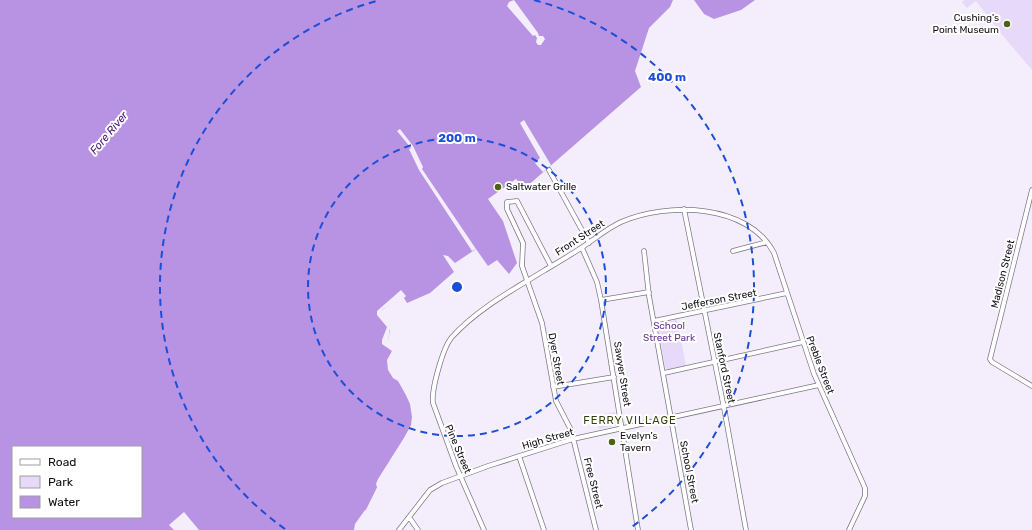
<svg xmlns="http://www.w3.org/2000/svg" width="1032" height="530" font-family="Rubik,sans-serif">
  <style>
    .green { fill: #e7d9f9 }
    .water { fill: #b892e3; fill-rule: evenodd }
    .pier { fill: #f4eefc }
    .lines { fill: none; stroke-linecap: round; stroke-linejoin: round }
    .street-casing { stroke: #7e7787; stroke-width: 5.5 }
    .street { stroke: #fff; stroke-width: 4 }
    .ring { fill: none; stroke: #1d4ed8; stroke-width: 2; stroke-dasharray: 7 5 }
    .poi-dot { fill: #4b6312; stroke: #fff; stroke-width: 1.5 }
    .labels { text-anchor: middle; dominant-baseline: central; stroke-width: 4; stroke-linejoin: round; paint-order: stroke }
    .poi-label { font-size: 10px; fill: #100d13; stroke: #fff; text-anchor: start }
    .street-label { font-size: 10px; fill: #100d13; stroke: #fff }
    .park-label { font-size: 10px; fill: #643190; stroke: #fff }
    .water-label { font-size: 11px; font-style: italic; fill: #4a1373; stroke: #fff }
    .neighbourhood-label { font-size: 11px; letter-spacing: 1px; fill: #2f3f07; stroke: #fff }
    .centre { fill: #1d4ed8; stroke: #fff; stroke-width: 2 }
    .ring-label { font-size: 12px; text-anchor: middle; font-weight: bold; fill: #1d4ed8; stroke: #fff; stroke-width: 4; stroke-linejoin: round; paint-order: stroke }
  </style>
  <rect width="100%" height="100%" fill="#f4eefc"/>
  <!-- green -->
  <path class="green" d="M964,0h68v70l-29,-34 -27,-35 -9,7 -5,-6z
    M677,319l9,47 -18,4 -3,-3 -7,-41z
    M615,412l2,13 -18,4 -3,-13z"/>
  <!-- water -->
  <path class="water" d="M0,0h673l-3,7 -21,21 -14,43 6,16 -116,101 -9,-9 -28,20 15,22 14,42 -8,11 -12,-14 -9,6 -12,-17 -21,14 -7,-7 -5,-1 11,17 -24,21 -23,10 -6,-10 -22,20 11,17 -3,15 5,3 -1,17 21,42 1,17 -22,35 -35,71h-356zM13,447h128v70h-128z
    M694,0h61l-14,10 -27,9 -10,-5z"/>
  <!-- pier -->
  <path class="pier" d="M514,0l24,33 1,3h4l2,3 -4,6h-3l-2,-3 1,-4 -2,-3 -2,1 -26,-30 2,-4z
    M524,120l27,45 -8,7 -8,-9 5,-5 -20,-35z
    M400,129l13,17 10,21 -1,2 54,80 -4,2 -53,-81 -10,-21 2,-1 -14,-17z
    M401,290l5,6 -2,2 -3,-3 -19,15v3l8,14 -2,14 8,12 -3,11 21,43 2,12 -2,6 -21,35 -15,30 -2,-6 2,-5 26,-41 7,-13 1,-8 -2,-13 -4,-9 -8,-14 -5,-3 -5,-8 -1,-10 5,-9 -10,-7v-4l5,-13 -10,-12v-4z
    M365,510l3,1 -10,19h-4l1,-6z
    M184,512l15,18h-25l-5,-5z"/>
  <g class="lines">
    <!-- street casing -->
    <g class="street-casing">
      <path id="street" d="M549,170l40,73
        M1032,190l-42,169 2,3 40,24
        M684,209l41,204 21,117
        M582,248l15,34 4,18 37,230
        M644,251l5,45 42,234
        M733,251l34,-9
        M551,266l-34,-65 -10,1v7l16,34 -1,23 20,57 14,78 15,29 25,100
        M601,300l48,-8
        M654,321l133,-28
        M664,373l139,-31
        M553,387l61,-10
        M519,456l25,74
        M409,517l9,13
        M399,530l31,-40 12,-7 46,-17 85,-27 246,-54
        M484,530l-28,-64 -23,-63c-2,-13 10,-56 19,-66 25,-28 61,-47 93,-67 12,-7 24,-14 36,-22 14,-9 25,-19 40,-26 46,-20 127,-19 153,31l40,121 51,114v8l-16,34"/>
    </g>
    <!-- street -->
    <use href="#street" class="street"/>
  </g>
  <!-- distance rings -->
  <g class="ring">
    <circle cx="457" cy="287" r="149"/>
    <path d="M285 529A297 297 0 0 1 380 0M534 0A297 297 0 0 1 629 529"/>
  </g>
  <!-- markers -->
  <g class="poi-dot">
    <circle cx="1007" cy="24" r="4"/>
    <circle cx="498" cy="187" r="4"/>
    <circle cx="612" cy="442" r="4"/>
  </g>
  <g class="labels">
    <!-- poi labels -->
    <g class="poi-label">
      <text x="999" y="18" text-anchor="end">Cushing's<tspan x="999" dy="12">Point Museum</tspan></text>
      <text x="506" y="187">Saltwater Grille</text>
      <text x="620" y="436">Evelyn's<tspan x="620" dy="12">Tavern</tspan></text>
    </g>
    <!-- street labels -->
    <g class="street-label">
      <text transform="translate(580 238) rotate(-33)">Front Street</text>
      <text transform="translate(1003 274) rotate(-76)">Madison Street</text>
      <text transform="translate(719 300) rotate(-11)">Jefferson Street</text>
      <text transform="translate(556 359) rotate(80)">Dyer Street</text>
      <text transform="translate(820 365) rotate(69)">Preble Street</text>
      <text transform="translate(724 368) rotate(78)">Stanford Street</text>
      <text transform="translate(622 374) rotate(81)">Sawyer Street</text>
      <text transform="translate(548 439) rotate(-16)">High Street</text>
      <text transform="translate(458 449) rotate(67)">Pine Street</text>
      <text transform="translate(689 472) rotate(79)">School Street</text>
      <text transform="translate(593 483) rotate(76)">Free Street</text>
    </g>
    <!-- park labels -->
    <g class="park-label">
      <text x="669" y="326">School<tspan x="669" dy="12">Street Park</tspan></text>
    </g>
    <!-- water labels -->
    <g class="water-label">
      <text transform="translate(109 133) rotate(-50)">Fore River</text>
    </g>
    <!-- neighbourhood labels -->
    <g class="neighbourhood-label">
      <text x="630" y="420">FERRY VILLAGE</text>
    </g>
  </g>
  <circle cx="457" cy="287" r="6" class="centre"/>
  <g class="ring-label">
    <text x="667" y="81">400 m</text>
    <text x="457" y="142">200 m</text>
  </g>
  <!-- legend -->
  <rect x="12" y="446" width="130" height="72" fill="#ffffff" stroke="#9f9ea1"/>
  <rect x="20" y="459" width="20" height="6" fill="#ffffff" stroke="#9f9ea1"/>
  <text x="48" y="466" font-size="12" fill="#100d13">Road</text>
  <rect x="20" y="476" width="20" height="12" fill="#e7d9f9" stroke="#9f9ea1"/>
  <text x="48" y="486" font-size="12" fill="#100d13">Park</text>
  <rect x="20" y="496" width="20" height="12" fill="#b892e3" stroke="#9f9ea1"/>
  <text x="48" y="506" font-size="12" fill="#100d13">Water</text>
</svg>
